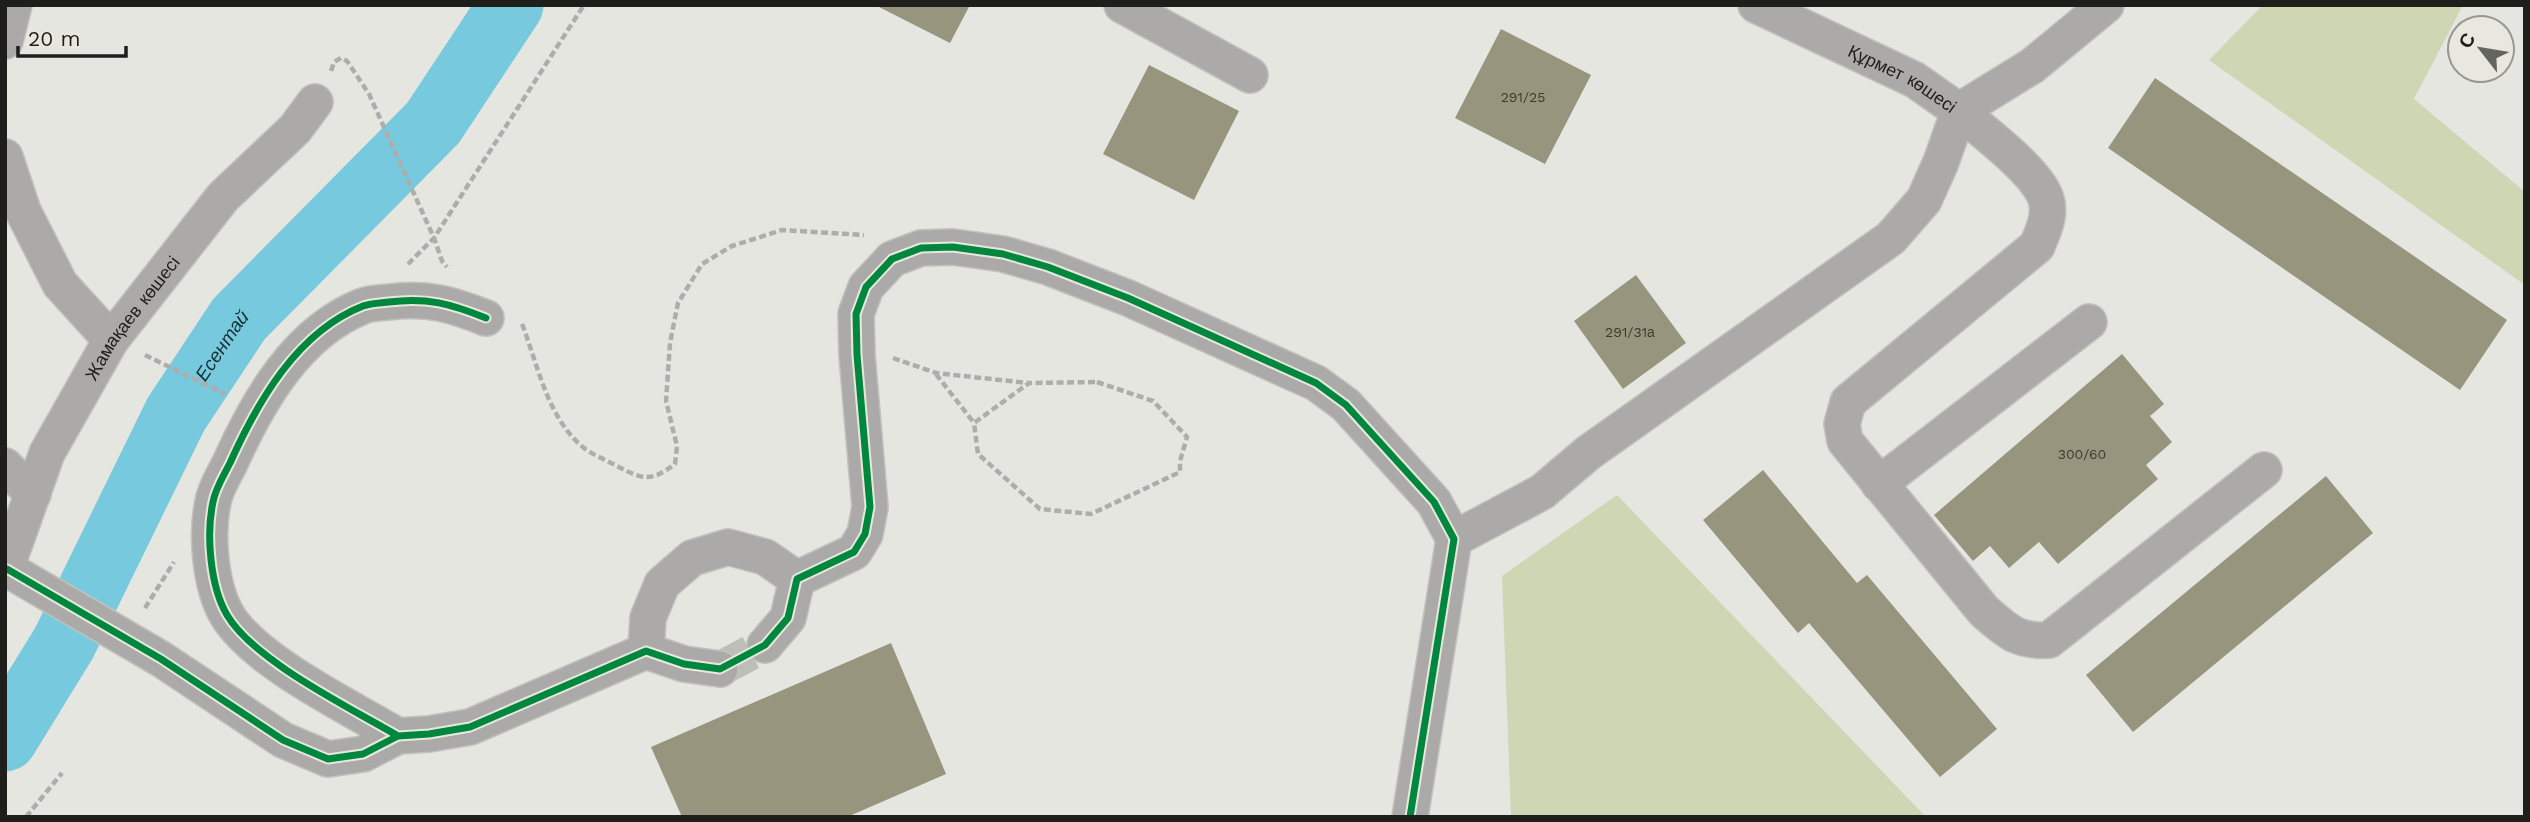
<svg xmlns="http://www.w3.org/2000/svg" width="2530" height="822" font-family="'Work Sans',sans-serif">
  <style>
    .green { fill: #ced6b3 }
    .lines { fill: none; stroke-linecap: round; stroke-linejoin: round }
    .river { stroke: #77c9de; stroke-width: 65 }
    .building { fill: #97957d }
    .minor-tunnel { stroke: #bebeb9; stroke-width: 35; stroke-dasharray: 35 18; stroke-linecap: butt }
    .minor-casing { stroke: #c1c1be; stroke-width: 38 }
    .path { stroke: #aeadab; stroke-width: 4.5; stroke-dasharray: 7 3.5; stroke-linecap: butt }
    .minor { stroke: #abaaa9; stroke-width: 35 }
    .cycleway-casing { stroke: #e9e8de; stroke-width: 11 }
    .cycleway { stroke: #00873e; stroke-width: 7 }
    .labels { text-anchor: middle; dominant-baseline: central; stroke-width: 7; stroke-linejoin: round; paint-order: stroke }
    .number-label { font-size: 14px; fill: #3c3c33 }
    .street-label { font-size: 18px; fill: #1e1e1a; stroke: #e9e8de }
    .water-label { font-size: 19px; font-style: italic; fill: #192e34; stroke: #e9e8de }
  </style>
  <rect width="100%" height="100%" fill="#e6e6e1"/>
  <!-- green -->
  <path class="green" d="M2263,5h200l-49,94 111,93v93l-316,-225z
    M1617,495l309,322h-415l-9,-241z"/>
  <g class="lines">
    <!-- river -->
    <path class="river" id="s1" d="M5,739l59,-96 112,-229 63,-95 194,-196 78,-118"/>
  </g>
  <!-- building -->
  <path class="building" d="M875,5h95l-20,38z
    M1501,29l90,46 -46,89 -90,-46z
    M1149,65l90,46 -45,89 -91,-46z
    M2155,78l352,242 -47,70 -352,-242z
    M1636,275l50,68 -63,46 -49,-68z
    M2122,354l42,50 -14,12 22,26 -26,23 12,14 -100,85 -19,-22 -30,26 -19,-22 -17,15 -39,-46z
    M1763,470l94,113 10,-8 130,154 -57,48 -131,-154 -11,10 -95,-113z
    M2326,476l47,57 -240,199 -47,-57z
    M891,643l55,131 -99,43h-165l-31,-70z"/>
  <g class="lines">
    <!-- minor-tunnel -->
    <path class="minor-tunnel" d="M720,669l45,-24"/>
    <!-- minor casing -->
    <g class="minor-casing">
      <g id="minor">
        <path d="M1122,5l128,70"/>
        <path id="s2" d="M1756,5l159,75 44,31 73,-45 74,-61"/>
        <path d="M5,41l9,-36"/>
        <path d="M5,157l18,54 37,73 51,56"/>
        <path d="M5,466l28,28"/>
        <path d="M1879,484l210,-162"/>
        <path d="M1454,539l88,-47 46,-39 303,-215 33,-38 17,-38 18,-51c23,20 78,60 87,88 5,17 -3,32 -9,47l-189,156 -6,22 3,17 139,170c23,20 33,31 65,29l215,-170"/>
        <path d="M7,569l154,90 122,81 45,19 35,-5 35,-18 31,-2 41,-7 176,-76 38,13 36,5"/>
        <path id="s3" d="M5,571l42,-118 64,-113 112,-143 72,-68 20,-27"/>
        <path d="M797,579l57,-27 11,-18 5,-27 -13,-152 -1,-41 10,-27 26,-28 29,-11 32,-1 50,7 45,13 80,31 188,85 30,22 88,97 20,37 -44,278"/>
        <path d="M765,645l23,-27 9,-39"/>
        <path d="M646,651l2,-33 14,-34 30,-26 36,-11 37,10 32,22"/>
        <path d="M398,736c-47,-28 -144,-75 -171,-121 -17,-29 -21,-81 -14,-113 2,-13 11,-27 17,-39 28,-62 67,-131 133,-157 8,-3 18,-3 26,-4 38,-5 62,2 97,16"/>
      </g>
    </g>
    <!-- path -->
    <path class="path" d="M331,71l3,-9 7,-4 6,3 22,33 65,144 8,23 5,6
      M408,264l26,-26 150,-233
      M522,324c16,41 25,94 62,124 9,7 22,12 33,18 26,14 34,16 58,-2l2,-18 -11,-45 4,-58 8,-40 24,-39 30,-18 50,-16 82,5
      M145,355l80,39
      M893,358l43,15 92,10
      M936,374l38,49
      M1097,382l56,19 34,36 -7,24v11l-89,42 -51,-5 -62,-55 -4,-31 55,-40z
      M145,608l29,-46
      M26,817l36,-44"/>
    <!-- minor -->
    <use href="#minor" class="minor"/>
    <!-- cycleway casing -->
    <g class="cycleway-casing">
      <path id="cycleway" d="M7,569l154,90 122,81 45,19 35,-5 35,-18 31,-2 41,-7 176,-76 38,13 36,5 45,-24 23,-27 9,-39 57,-27 11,-18 5,-27 -13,-152 -1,-41 10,-27 26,-28 29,-11 32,-1 50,7 45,13 80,31 188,85 30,22 88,97 20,37 -44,278
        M398,736c-47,-28 -144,-75 -171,-121 -17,-29 -21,-81 -14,-113 2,-13 11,-27 17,-39 28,-62 67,-131 133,-157 8,-3 18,-3 26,-4 38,-5 62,2 97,16"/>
    </g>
    <!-- cycleway -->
    <use href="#cycleway" class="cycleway"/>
  </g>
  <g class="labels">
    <!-- number labels -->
    <g class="number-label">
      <text x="1523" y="97">291/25</text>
      <text x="1630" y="332">291/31а</text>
      <text x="2082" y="454">300/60</text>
    </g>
    <!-- street labels -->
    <g class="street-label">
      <text stroke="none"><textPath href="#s2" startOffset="164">Құрмет көшесі</textPath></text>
      <text stroke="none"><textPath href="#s3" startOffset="285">Жамақаев көшесі</textPath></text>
    </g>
    <!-- water labels -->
    <g class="water-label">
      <text stroke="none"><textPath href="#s1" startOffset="450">Есентай</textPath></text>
    </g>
  </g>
  <!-- border -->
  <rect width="2530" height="822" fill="none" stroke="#1e1e1a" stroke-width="14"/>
  <!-- north arrow -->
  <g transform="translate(2481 49) rotate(301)"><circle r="33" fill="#e9e8de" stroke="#989790" stroke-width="2"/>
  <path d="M0-5L12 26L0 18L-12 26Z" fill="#646460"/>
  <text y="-10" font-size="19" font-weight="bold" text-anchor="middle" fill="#1e1e1a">С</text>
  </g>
  <!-- scale -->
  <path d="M18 46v10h108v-10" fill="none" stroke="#1e1e1a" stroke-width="3.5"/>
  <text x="28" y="46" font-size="21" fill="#1e1e1a" stroke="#e9e8de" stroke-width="5" paint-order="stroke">20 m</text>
</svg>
